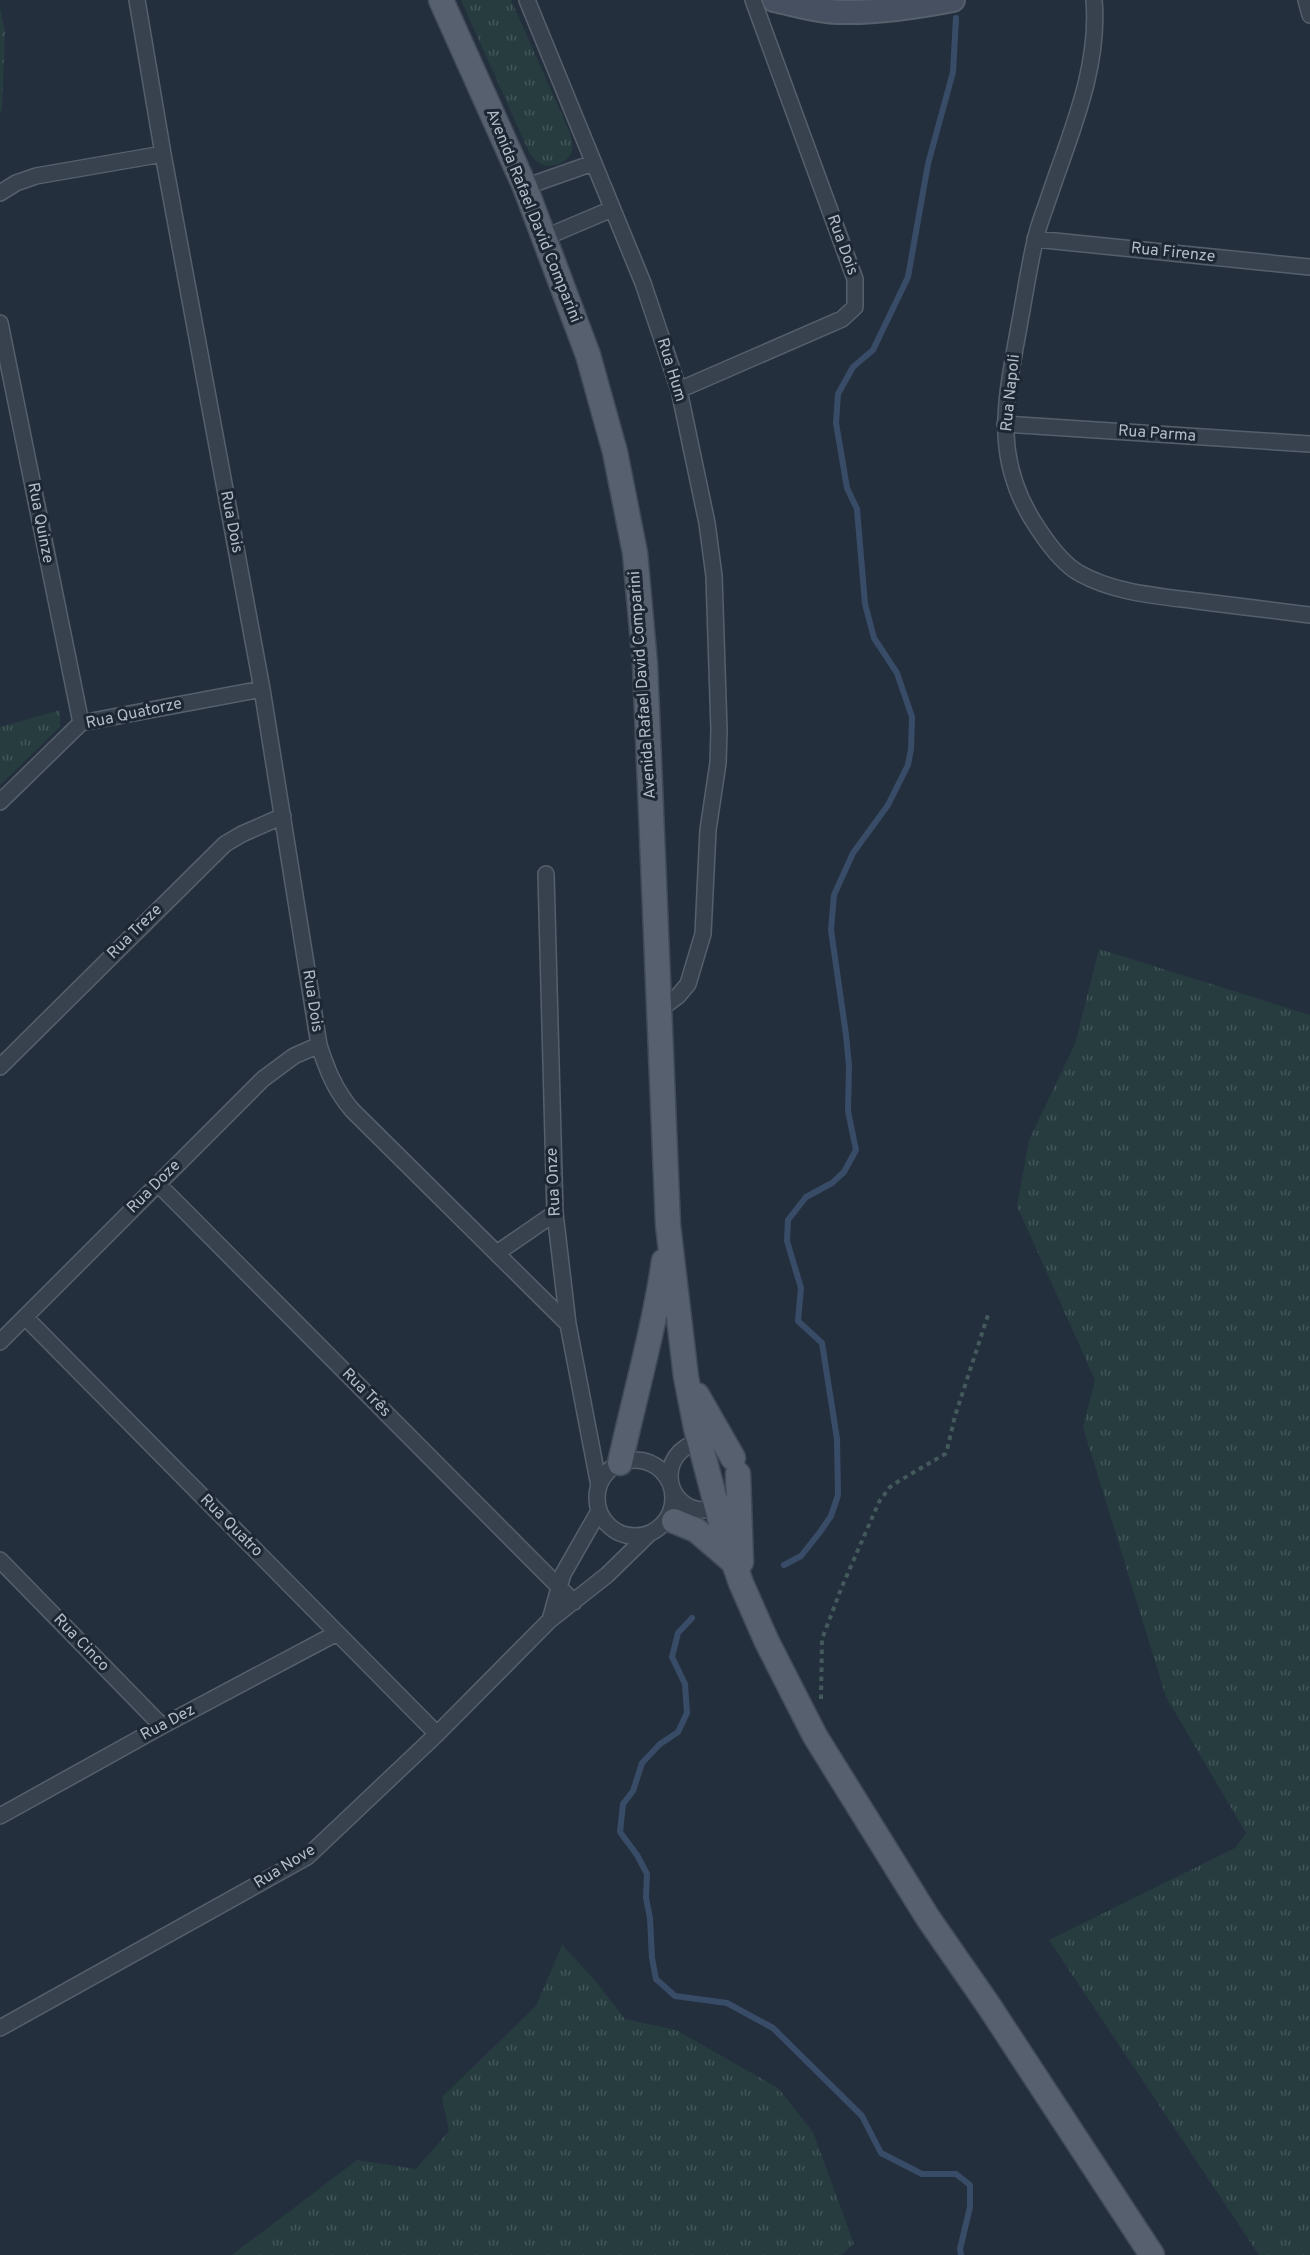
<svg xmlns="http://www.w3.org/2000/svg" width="1310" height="2255" font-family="Overpass,sans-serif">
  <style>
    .grass { fill: url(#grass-tufts) }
    .forest { fill: url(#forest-crowns) }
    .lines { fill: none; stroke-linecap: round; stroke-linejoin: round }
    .stream { stroke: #394c67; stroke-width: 6 }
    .street-casing { stroke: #565f6c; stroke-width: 18 }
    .secondary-casing { stroke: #565f6c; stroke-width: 26 }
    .primary-casing { stroke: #414a57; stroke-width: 27 }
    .path { stroke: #44595c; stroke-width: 4; stroke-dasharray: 4.5 4.5; stroke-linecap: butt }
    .street { stroke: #38414e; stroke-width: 15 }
    .secondary { stroke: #465061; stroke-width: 22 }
    .primary { stroke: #56606e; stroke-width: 24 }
    .labels { text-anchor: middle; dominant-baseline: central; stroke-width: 6; stroke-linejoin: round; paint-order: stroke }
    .street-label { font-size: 16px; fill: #b4bcc9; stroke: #1d2633 }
  </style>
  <defs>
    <pattern id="grass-tufts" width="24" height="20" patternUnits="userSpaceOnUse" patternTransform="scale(1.5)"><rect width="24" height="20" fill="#263c3f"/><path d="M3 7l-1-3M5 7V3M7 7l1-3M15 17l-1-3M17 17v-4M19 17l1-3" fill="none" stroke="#435659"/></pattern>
    <pattern id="forest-crowns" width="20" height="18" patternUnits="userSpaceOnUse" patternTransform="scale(1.5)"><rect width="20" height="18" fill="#263c3f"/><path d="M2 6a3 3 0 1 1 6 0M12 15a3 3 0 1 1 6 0" fill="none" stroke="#435659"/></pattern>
  </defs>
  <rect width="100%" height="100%" fill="#242f3e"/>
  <!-- grass -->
  <path class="grass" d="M461,0h50l59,133c1,6 4,13 1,20 -4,10 -20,16 -30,11 -4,-2 -8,-6 -11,-10z
    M60,710v17l-60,58v-58z
    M1099,949l211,66v1240h-51l-210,-315 186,-92 11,-15 -80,-136 -83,-270 12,-47 -78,-174 12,-66 46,-96z
    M562,1945l31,33 32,41 51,11 102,58 35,44 41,112 -13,11h-609l125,-95 59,9 33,-38 -7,-34 94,-91z"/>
  <!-- forest -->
  <path class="forest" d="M0,7l5,25 -3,78 -2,3z"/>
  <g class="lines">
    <!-- stream -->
    <path class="stream" d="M784,1565l17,-9 19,-24 11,-16 7,-21 -1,-56 -15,-96 -24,-22 3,-33 -14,-47 1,-21 18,-23 26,-14 12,-11 12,-22 -8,-39 1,-45 -3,-31 -15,-105 3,-35 19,-42 35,-48 20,-40 3,-16 1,-32 -15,-44 -23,-35 -9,-34 -8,-95 -10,-21 -11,-65 2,-29 15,-27 20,-17 35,-73 20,-113 25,-92 3,-54
      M692,1618l-14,15 -6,24 13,27 2,29 -9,19 -18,12 -18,19 -9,28 -10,13 -3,28 17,23 10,19 -1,24 4,20 2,40 4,21 19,17 52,7 46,25 89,88 19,37 41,21h34l14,11v22l-10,42 1,6"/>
    <!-- street casing -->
    <g class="street-casing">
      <path id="street" d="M137,0l26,154 99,535 57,356c8,25 16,45 33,65l216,214
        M527,0l116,283 36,107 28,133 7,53 5,154 -1,33 -10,67 -5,104 -15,50 -10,12 -19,14
        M1094,0c6,68 -24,134 -45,197 -5,15 -11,29 -14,44 -6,26 -10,53 -15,80 -14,79 -30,138 19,209 10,15 24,34 40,43 35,20 79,23 118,28 38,5 75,9 113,14
        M1306,0l4,15
        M525,187l68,-24
        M0,193l16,-10 20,-7 127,-22
        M546,237l66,-28
        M1035,239l275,28
        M0,323l81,400
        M679,390l163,-71 13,-12v-28l-102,-279
        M1005,424l305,20
        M0,802l81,-79 181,-34
        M546,874l9,339 13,111 31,162
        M0,1067l225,-223 17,-10 41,-18
        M158,1184l416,418
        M497,1253l58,-40
        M25,1317l412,417
        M0,1342l263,-263 31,-23 25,-11
        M670 1476a34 34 0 1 1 68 0a34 34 0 1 1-68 0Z
        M597 1498a38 38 0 1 1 76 0a38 38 0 1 1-76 0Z
        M0,1560l162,166
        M550,1620l13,-46 36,-63
        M0,1816l162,-90 175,-93
        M0,2028l307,-171 130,-123 113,-114 57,-45 43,-42"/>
    </g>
    <!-- secondary casing -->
    <g class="secondary-casing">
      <path id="secondary" d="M774,0c23,5 46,12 69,12 36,1 74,-5 110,-12"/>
    </g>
    <!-- primary casing -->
    <g class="primary-casing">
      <path id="primary" d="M441,0l84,187 63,168 27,97 20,101 10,111 23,561 18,152 10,51 28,106 17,49 26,59 48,94 113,182 61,88 163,249
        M697,1395l36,63
        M620,1463c15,-68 34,-134 44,-202
        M738,1474l3,88
        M674,1521l22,9 35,30"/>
    </g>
    <!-- path -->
    <path class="path" d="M821,1699l1,-60 19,-50 38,-87 11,-15 9,-6 46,-27 2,-4 8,-34 34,-104"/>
    <!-- street -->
    <use href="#street" class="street"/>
    <!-- secondary -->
    <use href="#secondary" class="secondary"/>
    <!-- primary -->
    <use href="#primary" class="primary"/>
  </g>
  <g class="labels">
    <!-- street labels -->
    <g class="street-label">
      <text transform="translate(533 216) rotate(68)">Avenida Rafael David Comparini</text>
      <text transform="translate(842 245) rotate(70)">Rua Dois</text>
      <text transform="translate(1173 253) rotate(6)">Rua Firenze</text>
      <text transform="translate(671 370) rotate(73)">Rua Hum</text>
      <text transform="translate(1011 393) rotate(-84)">Rua Napoli</text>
      <text transform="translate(1157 434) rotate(4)">Rua Parma</text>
      <text transform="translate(231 522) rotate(79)">Rua Dois</text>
      <text transform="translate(40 523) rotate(79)">Rua Quinze</text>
      <text transform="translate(643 685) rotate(-94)">Avenida Rafael David Comparini</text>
      <text transform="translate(134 714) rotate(-12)">Rua Quatorze</text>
      <text transform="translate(135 932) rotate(-45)">Rua Treze</text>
      <text transform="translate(312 1001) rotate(81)">Rua Dois</text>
      <text transform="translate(554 1182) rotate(-93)">Rua Onze</text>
      <text transform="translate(154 1187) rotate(-45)">Rua Doze</text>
      <text transform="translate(366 1393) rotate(45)">Rua Três</text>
      <text transform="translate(231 1526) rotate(45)">Rua Quatro</text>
      <text transform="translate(81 1643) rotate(46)">Rua Cinco</text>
      <text transform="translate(168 1723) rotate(-28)">Rua Dez</text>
      <text transform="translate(285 1867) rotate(-32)">Rua Nove</text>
    </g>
  </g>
</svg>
